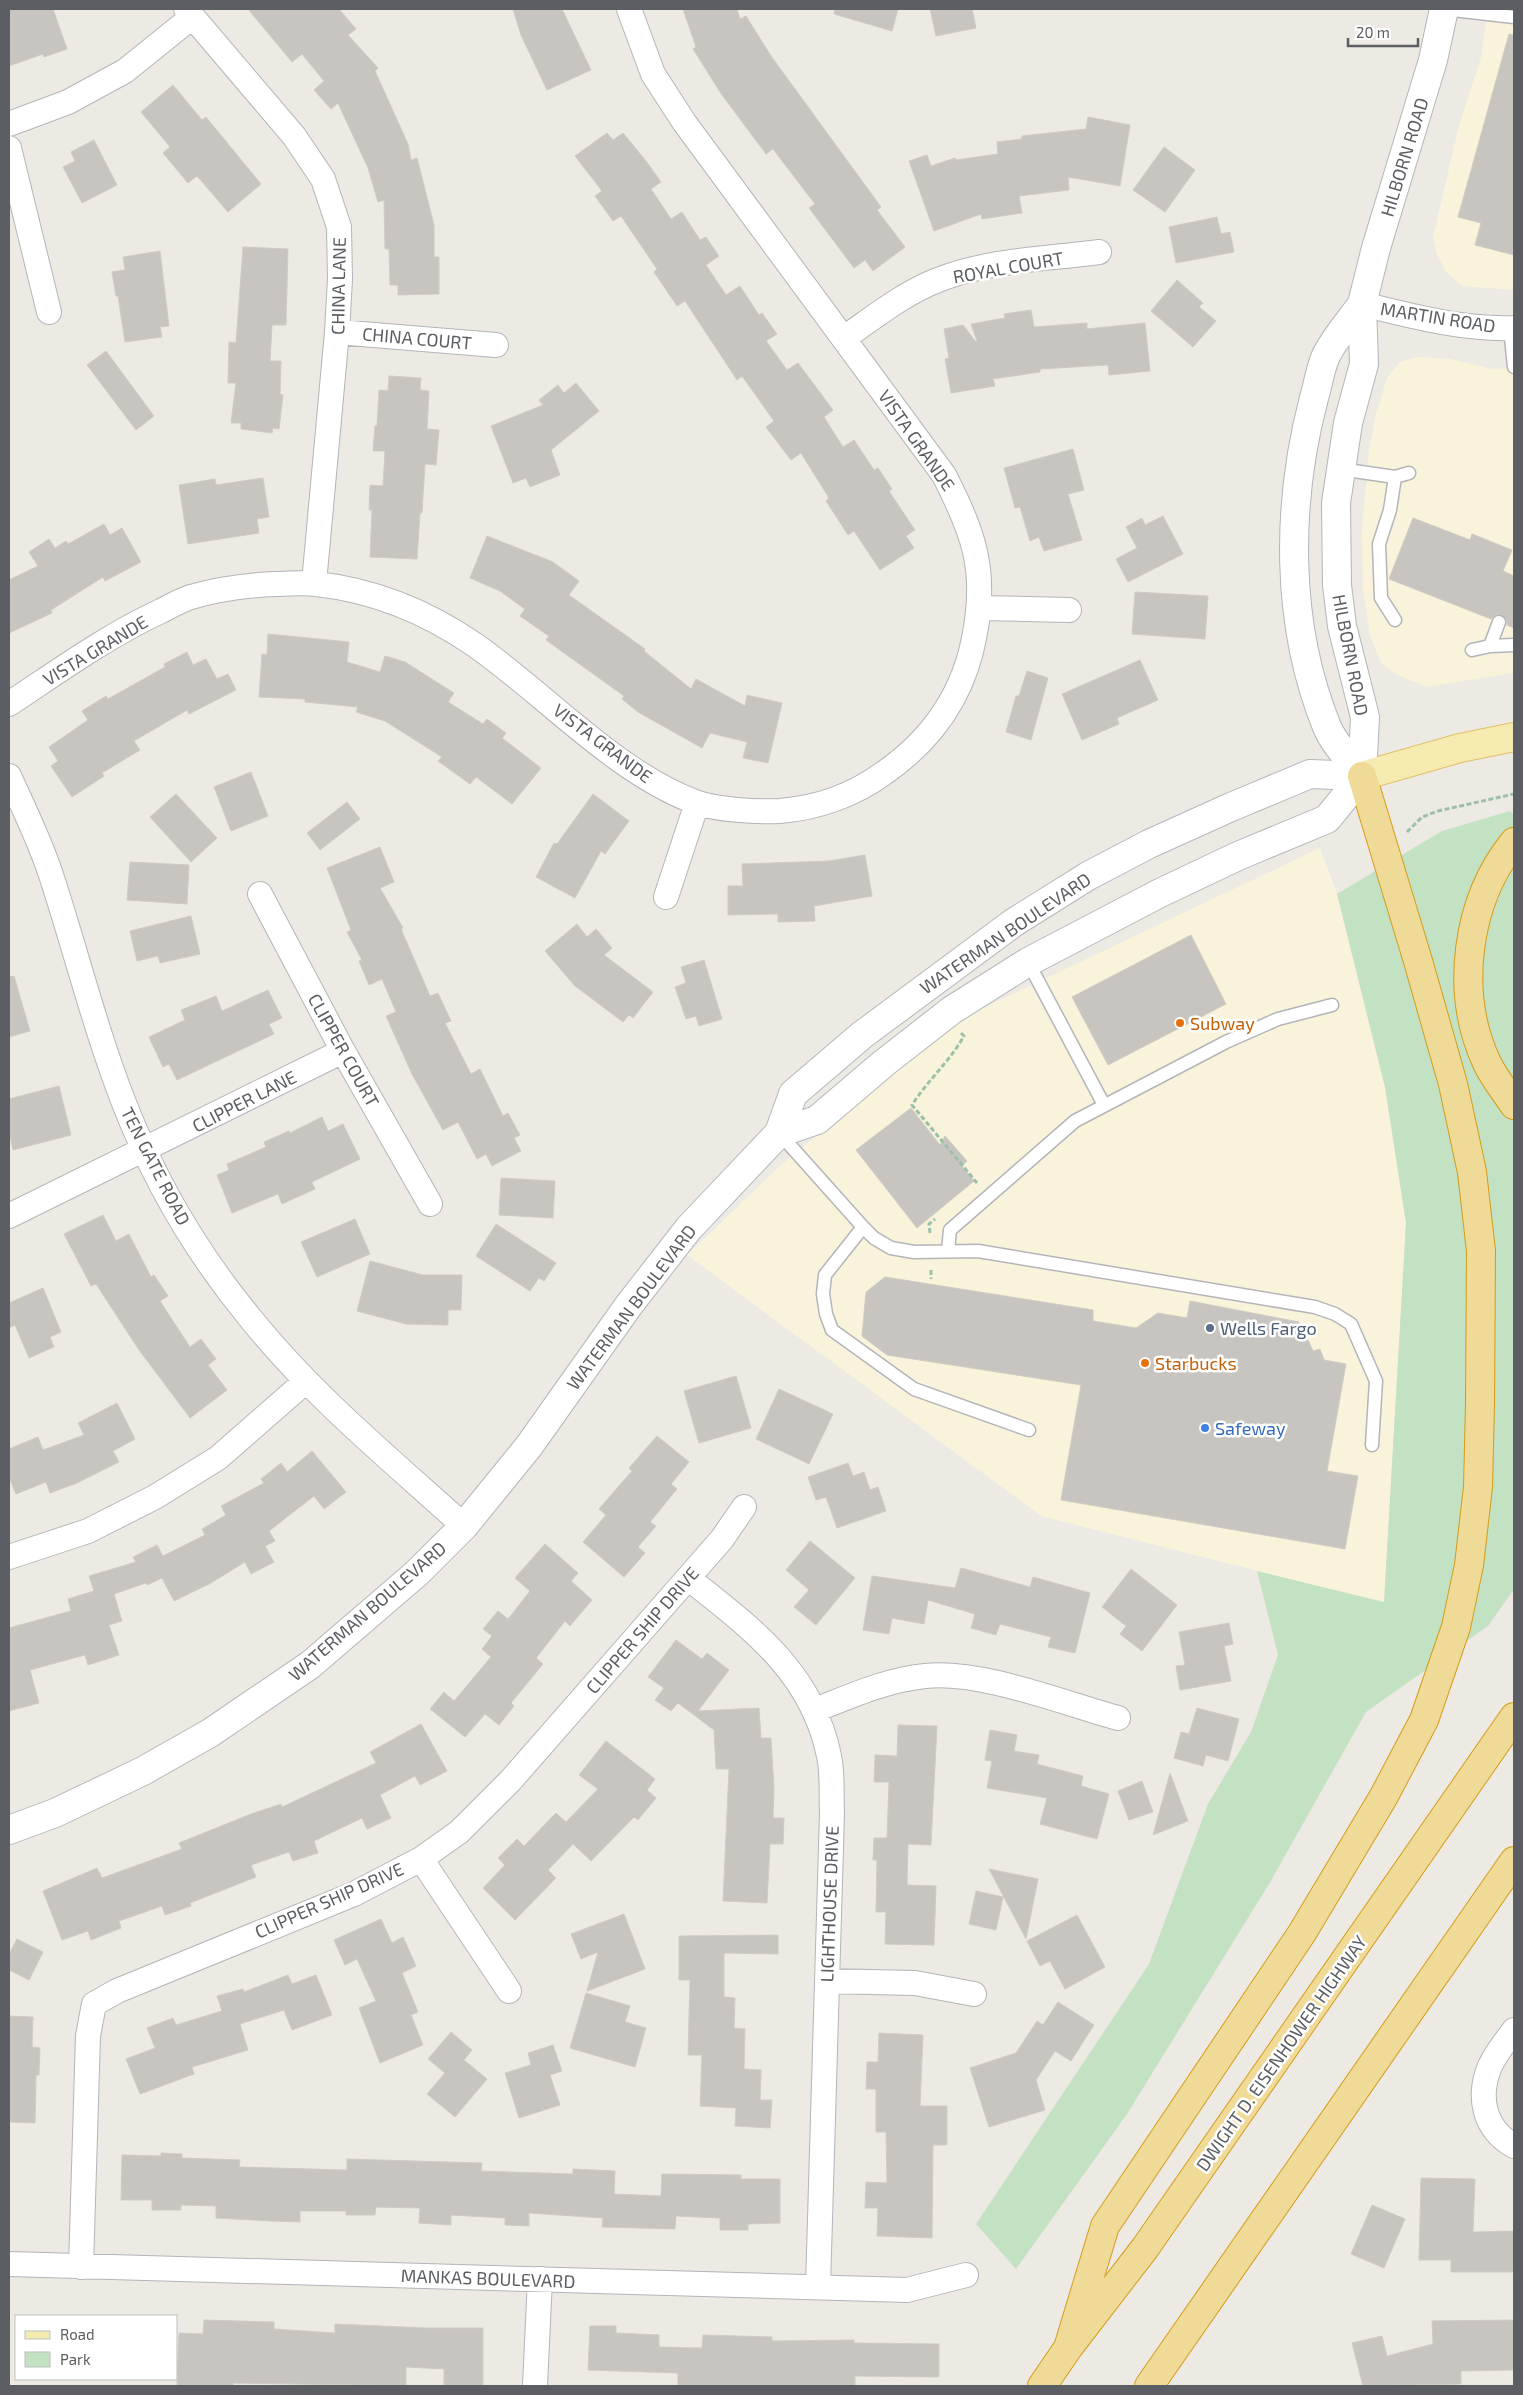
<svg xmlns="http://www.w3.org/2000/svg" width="1523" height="2395" font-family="'Exo 2',sans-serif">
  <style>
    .commercial { fill: #f9f3db }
    .green { fill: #c3e1c3 }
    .building { fill: #c8c5c0; stroke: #d0ccc2 }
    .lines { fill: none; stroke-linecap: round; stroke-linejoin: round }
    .service-casing { stroke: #b4b5b9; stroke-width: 15 }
    .minor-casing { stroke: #b4b5b9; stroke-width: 26 }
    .tertiary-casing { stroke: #b4b5b9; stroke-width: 30 }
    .secondary-casing { stroke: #b5b7bc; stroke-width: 30 }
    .primary-casing { stroke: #e0c069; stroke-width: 30 }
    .motorway-casing { stroke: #d49d1b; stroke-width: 30 }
    .path { stroke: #9cc1a8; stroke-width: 3; stroke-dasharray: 5 2.5; stroke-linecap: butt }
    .service { stroke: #fff; stroke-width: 12 }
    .minor { stroke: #fff; stroke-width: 24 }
    .tertiary { stroke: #fff; stroke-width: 28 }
    .secondary { stroke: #fff; stroke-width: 28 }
    .primary { stroke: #f5ebb0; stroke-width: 28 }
    .motorway { stroke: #f0da97; stroke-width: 28 }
    .food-dot { fill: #e8710a; stroke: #fff; stroke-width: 2 }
    .service-dot { fill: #5c6f8a; stroke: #fff; stroke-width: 2 }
    .shop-dot { fill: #3f7fe0; stroke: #fff; stroke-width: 2 }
    .labels { text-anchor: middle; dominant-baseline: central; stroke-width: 5; stroke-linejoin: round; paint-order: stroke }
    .street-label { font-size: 18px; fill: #5b5e62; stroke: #fff }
    .food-label { font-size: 18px; fill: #c56008; stroke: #fff; text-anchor: start }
    .service-label { font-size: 18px; fill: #4e5e75; stroke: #fff; text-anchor: start }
    .shop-label { font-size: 18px; fill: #366cbe; stroke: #fff; text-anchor: start }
  </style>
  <rect width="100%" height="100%" fill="#eceae3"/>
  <!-- commercial -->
  <path class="commercial" d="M1488,9h26v280l-2,1 -49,-4 -16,-13 -10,-18 -4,-17 25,-109 23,-72z
    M1417,357l34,2 41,10 22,-1v305l-88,14 -28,-12 -16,-11 -12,-28 -7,-47 -1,-61 7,-78 7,-36 11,-36 13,-16z
    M1320,848l17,46 48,193 21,136 -22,380 -343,-87 -354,-261 94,-90 171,-142z"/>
  <!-- green -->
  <path class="green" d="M1510,811l4,4v774l-26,37 -122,86 -97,172 -142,230 -111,155 -40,-45 173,-260 59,-160 43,-72 27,-77 -21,-84 127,31 22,-379 -21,-136 -48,-193 105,-63z"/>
  <!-- building -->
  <path class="building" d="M9,9h44l14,40 -23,8 -1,-3 -34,12z
    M248,9h91l17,20 -8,6 30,33 -3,3 33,73 3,16 6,-2 17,67v32h5v37l-41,1v-10h-8l-1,-36h-4l-1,-49 -6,2 -10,-34 -30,-65 -7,6 -17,-19 10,-9 -22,-27 -10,8z
    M513,9h49l29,61 -44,20 -26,-55z
    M683,9h54l3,10 6,-3 25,40 110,151 -4,3 28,37 -32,24 -8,-11 -11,8 -45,-60 6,-4 -42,-55 -7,5 -44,-59 -29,-46 3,-2z
    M835,9h63l-6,22 -58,-17z
    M930,9h42l4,19 -40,8z
    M1509,34l5,1v220l-39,-10 6,-22 -23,-6z
    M173,85l29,35 4,-3 55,67 -33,28 -31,-36 -9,7 -25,-30 7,-6 -29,-35z
    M1088,117l42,8 -10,61 -52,-9 1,13 -50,6 3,17 -40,6 -1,-5 -47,17 -25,-70 18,-6 4,11 24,-8 1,2 42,-6 -1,-12 25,-3v-3l64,-7z
    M607,133l6,7 10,-7 23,28 15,21 -10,7 20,30 11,-7 18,28 6,-3 13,19 -13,9 20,30 14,-9 19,29 3,-2 15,21 -11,7 21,29 11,-7 35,47 -9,7 19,30 11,-7 20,30 4,-2 14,21 -3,2 26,39 -9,6 8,12 -34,22 -26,-39 -6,4 -22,-34 3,-3 -28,-45 -10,7 -25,-33 8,-6 -32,-45 -5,4 -52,-79 -8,5 -23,-34 3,-3 -36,-53 -8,5 -18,-25 7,-5 -27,-35z
    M94,140l23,45 -35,18 -19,-36 12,-6 -4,-9z
    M1164,147l31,23 -30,42 -32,-22z
    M1217,217l4,17 9,-2 4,20 -58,11 -7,-36z
    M243,247l45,2 -2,76h-14l-2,36h11l-1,33 3,1 -4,34 -6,-1 -1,5 -31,-4v-6h-10l5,-40h-8l1,-41 7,1z
    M160,251l9,75 -9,1 2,10 -37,5 -7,-46h-2l-4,-24 13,-2 -2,-13z
    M1177,280l26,23 -4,4 17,14 -23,26 -42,-36z
    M1031,310l3,17 53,-4v6l58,-6 5,48 -41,4 -1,-10 -68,4v3l-47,7 2,7 -44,7 -6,-34 4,-1 -5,-29 19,-4 13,17 1,-1 -6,-17 34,-6 -1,-4z
    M106,351l48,65 -18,14 -49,-65z
    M389,376l32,2 -1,12 9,1 -2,38 12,1 -3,35 -11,-1 -3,49h-2l-3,46 -47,-2 2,-47h-3l1,-25 13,1 2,-35h-12l2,-25h2l2,-36 9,1z
    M576,383l23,28 -48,39 9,25 -30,12 -4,-9 -13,5 -22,-57 52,-21 -4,-5 19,-15 6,8z
    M1073,449l11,41 -16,4 14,46 -38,11 -5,-14 -9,4 -10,-34 -5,1 -11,-40z
    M263,478l6,39 -12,2 2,14 -71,11 -9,-59 36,-6 1,6z
    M1163,516l20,38 -55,28 -12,-23 21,-11 -11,-21 16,-9 3,7z
    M1413,518l57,22 2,-6 40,16 -9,21 11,5v52l-7,-3v-5l-5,-5 -5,-1 -6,5 -102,-40z
    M104,524l6,11 12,-7 19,34 -36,19 -2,-4 -52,33 1,3 -43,20v-53l29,-14 -9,-14 20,-13 6,9 11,-7 2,3z
    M487,536l66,26 26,19 -10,14 76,54 -1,2 47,38 5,-10 49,27 2,-11 35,8 -14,60 -25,-5 4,-16 -37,-9 -8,15 -64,-36 -16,-13 2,-3 -78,-56 3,-4 -29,-20 5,-7 -25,-18 -30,-13z
    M1135,592l73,4 -3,43 -73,-5z
    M268,634l81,8 -2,20 33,10 5,-16 20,6 49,31 -6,9 35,22 4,-5 19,14 -4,5 39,30 -29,36 -36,-27 -6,7 -32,-23 4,-4 -57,-36 -29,-9 2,-5 -53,-5v-3l-46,-2 3,-43 5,1z
    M187,652l6,13 13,-6 11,20 11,-5 8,16 -47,24 -2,-4 -53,31 6,9 -38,23 2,3 -32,21 -21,-31 7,-5 -9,-14 39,-27 -6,-9 24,-15 2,3 57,-32 -1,-3z
    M1140,660l18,40 -41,18 2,6 -37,16 -20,-46z
    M1027,671l21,7 -17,62 -25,-8 10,-36h3z
    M251,772l17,44 -37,15 -17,-44z
    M176,794l41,44 -26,24 -41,-45z
    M593,794l36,27 -24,33 -4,-3 -26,47 -39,-21 18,-34 3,1z
    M347,802l13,17 -40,31 -13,-17z
    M380,847l14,35 -14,6 23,40 -2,1 29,67 8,-3 13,28 -6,2 26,51 9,-5 23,47 5,-3 12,22 -6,3 7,13 -29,15 -6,-12 -9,5 -19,-37 -15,8 -31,-56 -26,-58 10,-4 -14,-33 -13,6 -10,-24 3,-1 -15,-28 4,-2 -24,-62z
    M865,855l7,41 -58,10 1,15 -37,1v-8l-50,1v-29h15l-1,-22 87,-3z
    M130,862l59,3 -2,39 -60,-4z
    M191,916l9,38 -40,9 -2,-7 -21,5 -7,-30z
    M577,924l10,13 9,-8 16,19 -8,7 49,37 -20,26 -4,-3 -6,7 -48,-36 -30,-35z
    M1191,935l35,69 -118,61 -36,-68z
    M704,960l18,59 -23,7 -3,-10 -10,3 -11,-32 11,-4 -5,-16z
    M14,976l16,55 -21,6v-60z
    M268,990l14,28 -13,6 5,10 -97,46 -8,-16 -6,3 -14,-30 36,-17 -4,-10 35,-14 6,15z
    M59,1086l12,49 -58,15 -4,-18v-33z
    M911,1108l29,37 5,-9 22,25 -5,5 12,15 -57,47 -61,-78z
    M322,1117l6,14 15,-7 17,35 -48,23 3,7 -33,15 -4,-10 -46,19 -15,-38 12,-5 -2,-6 39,-17 -2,-5 25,-11 1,2z
    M501,1178l54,3 -2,37 -54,-3z
    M103,1215l13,26 13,-7 22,43 3,-2 14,21 -8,5 30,46 11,-8 15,20 -8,6 19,25 -37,28 -51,-68 -43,-66 -5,2 -27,-52z
    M355,1219l15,35 -53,23 -16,-35z
    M496,1224l60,39 -12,18 -5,-3 -9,13 -54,-35z
    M370,1261l53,14h39l-1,35h-13v15l-42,-1 -49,-13z
    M885,1277l208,33v11l43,7 22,-15 29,5 3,-17 109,21 -3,16 12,2 5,11 7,-2 4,11 22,4 -19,107 31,5 -13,73 -284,-49 20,-115 -194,-30 -25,-19 4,-44z
    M43,1288l18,44 -11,5 4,10 -25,11 -14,-33 -6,3v-25z
    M736,1376l15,52 -52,15 -15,-52z
    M779,1389l54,25 -24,50 -53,-25z
    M117,1403l18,36 -22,12 6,11 -42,21 -27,10 -4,-11 -30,12 -7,-17v-28l29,-12 5,13 41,-15 -6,-12z
    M657,1436l32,26 -18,22 6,5 -27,33 6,4 -18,21 7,6 -21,24 -41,-35 23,-27 -7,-6 33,-38 -3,-3z
    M312,1451l34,41 -22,17 -10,-13 -45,35 6,10 -10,5 9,16 -23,12 -6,-12 -34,21 -37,18 -12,-23 -15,7 -1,-2 -32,11 8,27 -13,4 10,30 -31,10 -3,-10 -55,15 9,33 -30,8v-83l62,-17 -3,-12 26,-8 -5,-15 47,-14 -3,-5 24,-12 6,11 42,-21 -3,-6 24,-14 -5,-9 43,-23 -3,-4 20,-16 6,9z
    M848,1463l5,13 11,-4 6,18 8,-3 8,24 -49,17 -11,-31 -10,3 -8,-23z
    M810,1541l45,37 -39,47 -22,-18 15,-17 -23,-20z
    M545,1544l33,29 -7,8 21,19 -22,26 -5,-5 -29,37 7,6 -32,39 3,3 -15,19 -14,-11 -20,23 -35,-28 14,-17 10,9 37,-44 -9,-8 10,-13 -9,-7 15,-18 10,8 22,-28 -15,-13z
    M961,1568l69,19 3,-10 57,16 -15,60 -27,-6 3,-10 -51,-13 -4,11 -25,-7 4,-14 -47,-14 -4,24 -32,-6 -3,16 -26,-4 9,-54 83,12z
    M1131,1569l46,36 -35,46 -22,-17 6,-8 -24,-19z
    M1229,1623l4,21 -9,2 7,35 -51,9 -4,-24 9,-1 -6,-33z
    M676,1640l26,19 5,-6 22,17 -31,41 61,-3 2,30h10l3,51 -1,29h11l-1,26h-13l-3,59 -44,-2 6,-132h-13l-2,-39 -36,-27 -7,8 -16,-11 9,-12 -16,-11z
    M1197,1708l42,11 -11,42 -22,-6 -3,11 -29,-8 7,-26 8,2z
    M421,1724l26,47 -27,14 -5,-9 -35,19 11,23 -24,11 -5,-11 -48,23 4,12 -25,8 -4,-9 -38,13 5,12 -66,26 1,3 -26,9 -3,-9 -43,15 2,7 -30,12 -3,-9 -26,9 -19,-49 54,-23 5,10 80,-29 -3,-6 72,-29 30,-10 1,3 94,-44 -6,-11z
    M898,1725l39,1 -6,119 -23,-1 -1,41 29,1 -2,59 -49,-1 1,-32h-10l1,-52h-4l1,-22h13l2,-56h-15l1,-27 22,1z
    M990,1730l27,5 -3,16 25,4 -2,9 46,12 -2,10 28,8 -12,45 -57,-15 7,-26 -60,-10 5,-27 -7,-1z
    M606,1741l49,38 -8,11 9,8 -18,22 -4,-3 -43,44 -18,-17 -25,26 8,8 -41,42 -32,-32 22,-23 -7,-7 19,-19 7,7 32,-33 10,9 32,-33 -19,-14z
    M1170,1773l18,48 -35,14z
    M1142,1781l11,31 -24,8 -11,-29z
    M989,1869l49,10 -12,60z
    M976,1891l27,6 -7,33 -27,-6z
    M624,1914l21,55 -58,22 11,-39 -17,7 -10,-25z
    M1077,1915l28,52 -40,22 -15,-28 -10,5 -13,-25z
    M381,1919l11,24 11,-6 13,29 -14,7 16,39 -7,3 12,30 -43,18 -21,-55 17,-7 -19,-42 -12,6 -11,-25z
    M778,1935v19l-54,-1v44l11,1 -1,30 11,1 -1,40 17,1 -1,30h12l-2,28 -35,-2 1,-18 -36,-2 2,-51h-14l2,-75h-11v-44z
    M17,1939l26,13 -14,28 -20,-10v-16z
    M288,1975l4,9 24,-9 16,40 -40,15 -8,-20 -44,14 8,26 -56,17 2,7 -54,20 -14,-35 29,-11 -8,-20 26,-10 3,7 46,-14 -5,-15 26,-7 1,3z
    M586,1993l44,13 -5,16 21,6 -11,39 -65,-19z
    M1058,2002l36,23 -23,36 -16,-10 -19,29 9,30 -56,17 -19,-59 46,-15 21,-32 6,4z
    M9,2016l24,1 -1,30 8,1 -1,27h-3l-1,48 -26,-1z
    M451,2032l21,18 -8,10 23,19 -32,38 -28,-23 18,-21 -17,-14z
    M879,2033l44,2 -3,71h27v39h-14l-1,93 -55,-2 1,-28h-13l1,-26 21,1 -1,-51h-10v-43h-10l1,-27h11z
    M553,2045l9,26 -12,4 10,30 -41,13 -14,-45 26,-8 -3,-12z
    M161,2153l21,1v4l58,2 -1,7 108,3v-11l135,4 -1,8 92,3v-5l42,2 -1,23 47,2 1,-22 79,1v4h39v44l-32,1v6h-28v-12l-44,-2 -1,13 -73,-2 1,-9 -74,-5v13l-24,-1v-7l-54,-3v10l-32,-2 1,-15 -44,-1 -1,8h-29v-4h-46v11l-29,-1 -55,-3v-12l-35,-1v5h-29v-10h-31l1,-45 39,1z
    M1421,2178l54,1 -2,53 41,-1v41h-63v-12h-32z
    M1372,2205l33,14 -21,49 -33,-14z
    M204,2320l70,2v7l61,4v-9l91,4h57v58h-39v-17l-38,-2v19l-173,-3v3h-56l2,-53 24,1z
    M1514,2320v50l-53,1v13l-98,2 -11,-43 30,-7 5,20 46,-12 -1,-23z
    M590,2326h26v7l43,2v12l43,1 1,-13 69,2v4l82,-1v3l85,1v33l-84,-1v10h-177v-13l-90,-3z"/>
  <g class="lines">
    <!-- service casing -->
    <g class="service-casing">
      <path id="service" d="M1444,9l70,8
        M1510,328l4,39
        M1340,469l55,8 14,-4
        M1395,620l-14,-22 -2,-54 11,-34 5,-33
        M1490,646l9,-24
        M1472,650l18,-4 24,-1
        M1028,962l76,143
        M779,1133l84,94 11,11 17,10 23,4 64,-1 337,56 20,7 16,10 25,57 -4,64
        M863,1227l-38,48 -2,19 3,20 6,16 82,59 115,41
        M948,1251l2,-21 125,-109 151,-79 52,-23 54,-14"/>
    </g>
    <!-- minor casing -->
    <g class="minor-casing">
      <path id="minor" d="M186,9l108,127 29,43 16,48 1,52 -3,53 -23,251
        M9,124l59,-22 57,-31 67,-54
        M9,148l40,164
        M1362,304c49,12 101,26 152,24
        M337,332l159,13
        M844,338c29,-20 60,-45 94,-58 50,-20 108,-21 161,-28
        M980,608l89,2
        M9,704c50,-33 98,-68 152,-93 10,-5 20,-11 30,-14 27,-8 58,-12 85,-13 13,0 27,-2 40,0 57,6 111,28 159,61 70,49 140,127 220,157 21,8 62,10 85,9 37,-3 74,-16 104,-38 49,-34 81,-81 91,-140 12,-65 -2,-101 -31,-158l-260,-353 -31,-48 -24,-65
        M9,776c15,33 31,65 42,99 25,76 44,154 73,228 30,77 74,152 127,216 62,77 140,141 213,207
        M260,894l83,157 87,153
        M666,897l31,-94
        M9,1216l334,-165
        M9,1557l79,-26 67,-34 63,-39 88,-77
        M688,1578c63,50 124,94 141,178 4,18 2,39 3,57l-14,474
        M815,1710c36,-14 71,-30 110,-34 56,-6 138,27 193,42
        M421,1859l88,132
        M827,1981l88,2 59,11
        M1514,2030c-8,11 -18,23 -24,36 -13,31 -6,63 24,80
        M9,2264l898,26 59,-15
        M81,2267l7,-231 6,-32 23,-13 237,-97 67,-35 38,-27 52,-52 211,-241 22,-32
        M535,2386l5,-107"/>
    </g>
    <!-- tertiary casing -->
    <g class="tertiary-casing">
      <path id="tertiary" d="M1362,304c-11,16 -30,37 -37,54 -5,12 -7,27 -11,40 -28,106 -29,226 13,329 7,17 24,34 35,49
        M1362,776l3,-59 -23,-91 -5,-41 -1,-82 12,-80 16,-59 -2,-60 14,-56 57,-188 11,-51"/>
    </g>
    <!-- secondary casing -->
    <g class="secondary-casing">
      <path id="secondary" d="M779,1133l38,-13 67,-57 68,-53 76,-48 132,-69 78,-37 89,-37 35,-43
        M9,1830l46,-17 88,-42 67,-38 100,-68 107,-92 47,-47 65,-80 100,-141 60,-77 90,-95 14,-39 69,-59 151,-112 75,-47 61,-32 82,-37 79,-33 52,2"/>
    </g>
    <!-- primary casing -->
    <g class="primary-casing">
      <path id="primary" d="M1362,776l98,-28 54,-11"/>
    </g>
    <!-- motorway casing -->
    <g class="motorway-casing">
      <path id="motorway" d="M1514,842c-48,59 -60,151 -27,221 7,15 18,28 27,42
        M1068,2348l37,-122 197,-293 82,-137 40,-76 32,-93 13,-62 9,-78 2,-82 1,-154 -9,-79 -19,-88 -35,-123 -56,-185
        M1042,2386l26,-38 77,-100 369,-531
        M1149,2386l365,-525"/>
    </g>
    <!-- path -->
    <path class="path" d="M1407,832l15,-15 16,-6 76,-17
      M961,1033l3,3c-14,25 -36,44 -52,69l65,78
      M930,1233l-1,-9 6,-5
      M931,1270v9"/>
    <!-- service -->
    <use href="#service" class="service"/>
    <!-- minor -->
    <use href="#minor" class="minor"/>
    <!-- tertiary -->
    <use href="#tertiary" class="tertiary"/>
    <!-- secondary -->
    <use href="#secondary" class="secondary"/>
    <!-- primary -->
    <use href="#primary" class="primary"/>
    <!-- motorway -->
    <use href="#motorway" class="motorway"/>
  </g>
  <!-- markers -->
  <g class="food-dot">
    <circle cx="1180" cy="1023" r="5"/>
    <circle cx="1145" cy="1363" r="5"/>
  </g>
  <circle class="service-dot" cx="1210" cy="1328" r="5"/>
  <circle class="shop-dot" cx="1205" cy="1428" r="5"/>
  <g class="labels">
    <!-- street labels -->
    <g class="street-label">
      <text transform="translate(1404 157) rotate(-73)">HILBORN ROAD</text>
      <text transform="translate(1008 267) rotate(-10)">ROYAL COURT</text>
      <text transform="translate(338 286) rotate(-89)">CHINA LANE</text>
      <text transform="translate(1438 317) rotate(9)">MARTIN ROAD</text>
      <text transform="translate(417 338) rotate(5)">CHINA COURT</text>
      <text transform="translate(917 440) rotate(55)">VISTA GRANDE</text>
      <text transform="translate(95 650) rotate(-31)">VISTA GRANDE</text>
      <text transform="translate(1351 655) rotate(79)">HILBORN ROAD</text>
      <text transform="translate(603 743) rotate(37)">VISTA GRANDE</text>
      <text transform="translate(1005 933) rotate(-34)">WATERMAN BOULEVARD</text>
      <text transform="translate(344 1050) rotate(61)">CLIPPER COURT</text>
      <text transform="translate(244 1101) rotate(-27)">CLIPPER LANE</text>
      <text transform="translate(156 1166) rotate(63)">TEN GATE ROAD</text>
      <text transform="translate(631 1307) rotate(-53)">WATERMAN BOULEVARD</text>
      <text transform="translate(367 1611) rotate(-41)">WATERMAN BOULEVARD</text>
      <text transform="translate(642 1630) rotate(-49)">CLIPPER SHIP DRIVE</text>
      <text transform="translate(329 1900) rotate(-24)">CLIPPER SHIP DRIVE</text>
      <text transform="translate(829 1904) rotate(-88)">LIGHTHOUSE DRIVE</text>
      <text transform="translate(1281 2053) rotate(-55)">DWIGHT D. EISENHOWER HIGHWAY</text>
      <text transform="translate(488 2278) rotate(2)">MANKAS BOULEVARD</text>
    </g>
    <!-- food labels -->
    <g class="food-label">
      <text x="1190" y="1023">Subway</text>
      <text x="1155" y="1363">Starbucks</text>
    </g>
    <!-- service labels -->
    <g class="service-label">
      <text x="1220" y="1328">Wells Fargo</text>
    </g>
    <!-- shop labels -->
    <g class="shop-label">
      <text x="1215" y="1428">Safeway</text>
    </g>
  </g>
  <!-- border -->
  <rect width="1523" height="2395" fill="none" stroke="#5b5e62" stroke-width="20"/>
  <!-- legend -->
  <rect x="15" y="2315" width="162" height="65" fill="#ffffff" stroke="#bdbfc0"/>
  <rect x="25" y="2331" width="25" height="8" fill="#f5ebb0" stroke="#bdbfc0"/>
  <text x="60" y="2340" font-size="15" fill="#5b5e62">Road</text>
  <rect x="25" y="2352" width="25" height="15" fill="#c3e1c3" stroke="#bdbfc0"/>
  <text x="60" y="2365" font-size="15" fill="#5b5e62">Park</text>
  <!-- scale -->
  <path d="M1348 38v8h70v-8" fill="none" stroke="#5b5e62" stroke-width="2.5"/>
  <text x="1356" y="38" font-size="15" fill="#5b5e62" stroke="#ffffff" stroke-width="4" paint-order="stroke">20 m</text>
</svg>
